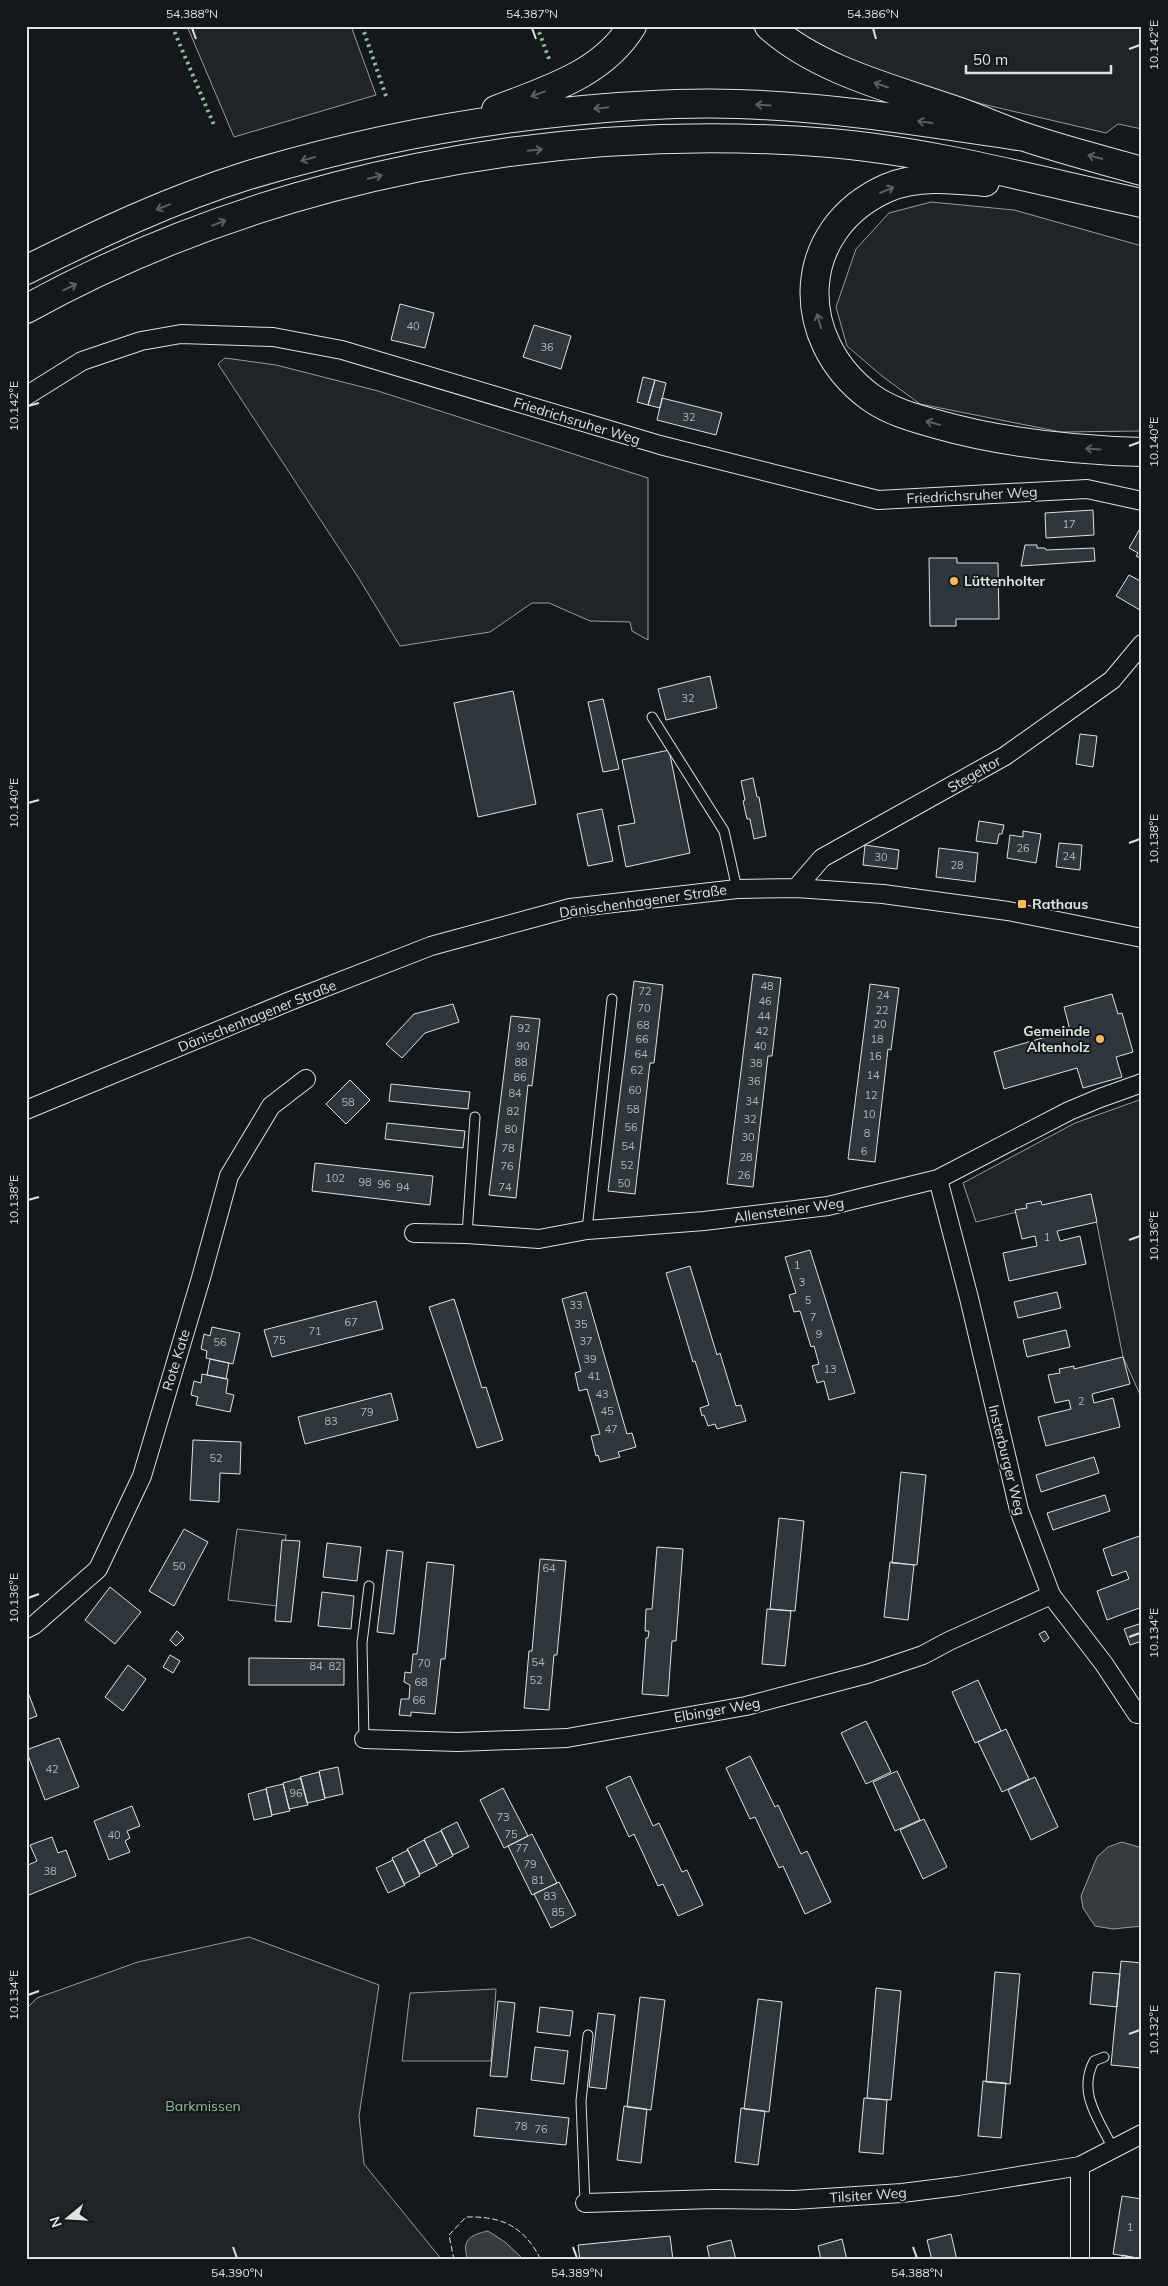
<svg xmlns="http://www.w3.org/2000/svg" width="1168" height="2286" font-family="Mulish,sans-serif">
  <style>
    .green { fill: #202428; stroke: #939e99 }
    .water { fill: #363b3e; stroke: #939e99 }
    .building { fill: #2c363c; stroke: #d8e6dc }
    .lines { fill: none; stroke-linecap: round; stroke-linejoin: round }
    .lane-casing { stroke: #d8e6dc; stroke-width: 11 }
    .street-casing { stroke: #d8e6dc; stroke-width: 20 }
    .highway-casing { stroke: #d8e6dc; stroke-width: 30 }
    .lane { stroke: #14181c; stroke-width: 9 }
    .street { stroke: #14181c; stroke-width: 18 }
    .highway { stroke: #14181c; stroke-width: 28 }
    .hedge { stroke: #8ac095; stroke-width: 4; stroke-dasharray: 2.5 4; stroke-linecap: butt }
    .fence { stroke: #d8e6dc; stroke-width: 1; stroke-dasharray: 6 2.5; stroke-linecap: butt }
    .oneway { stroke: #59605f }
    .ticks { fill: none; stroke: #d8e6dc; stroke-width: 2 }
    .poi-dot { fill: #ffb74d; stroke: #14181c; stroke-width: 2 }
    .labels { text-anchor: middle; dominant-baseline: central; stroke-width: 4; stroke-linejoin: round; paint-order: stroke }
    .number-label { font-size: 11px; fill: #adbab4 }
    .street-label { font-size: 14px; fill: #d8e6dc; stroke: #14181c }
    .poi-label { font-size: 14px; font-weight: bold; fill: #d8e6dc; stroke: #14181c; text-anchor: start }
    .park-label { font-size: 14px; fill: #8ac095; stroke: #14181c }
    .neatline { fill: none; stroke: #d8e6dc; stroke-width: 2 }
    .ticks-label { font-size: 12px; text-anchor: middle; fill: #d8e6dc }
  </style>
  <rect width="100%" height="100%" fill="#14181c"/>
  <!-- green -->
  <path class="green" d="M187,26h164l25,69 -142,42z
    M788,26h354v103l-24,-5 -12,9 -124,-29 -93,-29 -72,-28z
    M931,202l83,8 128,36v185l-81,1 -141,-28 -38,-28 -35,-30 -11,-39 20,-58 33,-36z
    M225,358l51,7 102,26 270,87v162l-16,-9 -2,-9 -40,-1 -41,-18h-17l-42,29 -90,14 -42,-69 -140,-213z
    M1142,1099v300l-19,-42 -32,-163 -115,28 -13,-39 112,-60z
    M237,1529l49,6 -9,71 -49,-6z
    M249,1937l130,48 -20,131 5,48 78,96h-416v-251l11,-11 101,-36z
    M496,1989l-5,72h-89l8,-68z"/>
  <!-- water -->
  <path class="water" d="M1122,1842l20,6v78l-29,3 -18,-3 -12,-18 -2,-12 16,-39 11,-10z
    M488,2231l17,11 19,18h-56c-7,-19 1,-25 20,-29z"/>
  <!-- building -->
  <path class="building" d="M400,304l34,9 -9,35 -34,-8z
    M534,325l37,11 -10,33 -38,-12z
    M643,377l12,3 -7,25 -11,-3z
    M655,380l11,3 -6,25 -12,-3z
    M662,398l60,15 -6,22 -59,-15z
    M1093,510l1,25 -48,3 -1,-25z
    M1142,525v34l-6,-3 2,-3 -9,-5z
    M1025,545h12v3h8l1,2 48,-2 1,13 -74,5z
    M929,558h28v5h41l1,56h-43v7h-26z
    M1129,575l13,7 -2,28 -24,-14z
    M710,676l7,32 -51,12 -8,-31z
    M513,691l23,113 -58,13 -24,-114z
    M603,699l16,70 -16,3 -15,-70z
    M1080,734l17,2 -4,31 -17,-3z
    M669,750l21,103 -64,14 -8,-41 17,-3 -13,-63z
    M753,778l4,19h2l7,39 -12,3 -4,-20h-3l-4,-18 2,-1 -4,-19z
    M602,809l11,52 -25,5 -11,-52z
    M979,821l25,4 -2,9h-3l-2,10 -21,-3z
    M1023,831l18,3 -5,29 -29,-5 3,-23 13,2z
    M1059,843l23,2 -2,25 -24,-3z
    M865,845l34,5 -2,19 -34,-4z
    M939,848l39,5 -3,29 -39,-5z
    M753,974l28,4 -9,78h-4l-15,131 -26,-3z
    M634,981l29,4 -9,78h-4l-15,131 -27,-3z
    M870,984l29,4 -8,62 -3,-1 -13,113 -27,-3z
    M1112,994l6,20 4,-1 11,39 -17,5 6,20 -39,11 -6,-20 -73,21 -10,-37 76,-22 -6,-23z
    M453,1004l6,18 -34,11 -23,25 -16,-14 28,-30z
    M511,1016l29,3 -8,67 -4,-1 -12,113 -27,-3z
    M350,1080l20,20 -24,24 -20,-20z
    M391,1084l79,8 -2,17 -79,-8z
    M387,1123l78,8 -2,17 -78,-9z
    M315,1163l118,13 -3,29 -118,-14z
    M1091,1194l6,28 -40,9 3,10 20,-5 6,28 -77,17 -6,-28 34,-7 -2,-10 -13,3 -7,-29 12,-2 -1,-4 15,-3 1,4z
    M810,1250l45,143 -26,7 -5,-19 -7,2 -5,-17 7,-2 -5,-18 -3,1 -11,-36 -6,1 -5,-17 7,-2 -11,-36z
    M690,1266l27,89 3,-2 16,53 5,-1 5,16 -29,8 -2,-5 -7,2 -4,-11 -2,1 -2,-8 9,-3 -14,-44 -2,1 -27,-89z
    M586,1292l41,142 5,-1 4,14 -18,5 2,5 -20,5 -2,-7 -2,1 -5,-20 9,-2 -13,-45 -8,2 -4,-18 6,-2 -19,-72z
    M1057,1292l4,16 -43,10 -4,-16z
    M454,1299l28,89 4,-1 17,53 -26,8 -48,-141z
    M376,1301l7,28 -111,28 -8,-27z
    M212,1327l28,6 -7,31 -27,-6 1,-7 -6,-2 3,-15 6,2z
    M1066,1330l4,17 -43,10 -4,-17z
    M1123,1357l7,27 -38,10 2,9 19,-5 7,29 -74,19 -8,-29 33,-8 -2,-9 -14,3 -7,-28 12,-2 -1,-4 15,-3v3z
    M210,1359l19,4 -3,16 -19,-4z
    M202,1374l26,5 -2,14 8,2 -4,17 -34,-7 2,-8 -7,-2 3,-14 7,2z
    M391,1393l7,27 -93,24 -7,-27z
    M193,1440l48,2 -1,32 -20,-1 -1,29 -29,-2z
    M1094,1457l5,16 -58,19 -5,-17z
    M901,1472l25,3 -9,90 -25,-2z
    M1105,1495l5,16 -57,19 -6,-17z
    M779,1518l25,3 -9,90 -25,-2z
    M184,1529l24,13 -34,64 -25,-15z
    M1142,1535v72l-35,13 -10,-29 32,-12 -3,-8 -14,5 -9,-27z
    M282,1540l18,1 -9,81 -16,-1z
    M327,1543l34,4 -4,34 -34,-4z
    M657,1547l26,2 -7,92h-4l-4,55 -26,-2 4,-56h2l1,-7h-4l1,-22h6z
    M387,1550l16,2 -9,82 -17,-2z
    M540,1559l26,2 -9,94h-3l-5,55 -25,-2 5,-57h3z
    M427,1562l27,3 -9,94h-4l-6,55 -24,-2v4l-12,-1 2,-16h8l1,-14 -6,-3 1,-10 6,1 2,-19h4z
    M890,1562l24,3 -6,55 -24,-3z
    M110,1587l31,25 -26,32 -30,-24z
    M322,1592l32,4 -3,33 -33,-3z
    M767,1609l24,2 -6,55 -23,-2z
    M1142,1623v18l-12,4 -6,-16z
    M177,1631l7,7 -8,8 -6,-6z
    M1045,1631l4,7 -5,4 -5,-8z
    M170,1655l10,6 -7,12 -10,-6z
    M249,1658l95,1v26h-95z
    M128,1665l18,14 -23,32 -18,-14z
    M978,1680l23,51 -26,12 -23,-51z
    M26,1687l11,29 -11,4z
    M866,1721l25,51 -25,12 -25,-51z
    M1006,1729l23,50 -27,13 -24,-50z
    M59,1738l20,49 -34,13 -19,-50z
    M750,1756l25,51 3,-2 23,49 6,-3 24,51 -26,12 -22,-48 -4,2 -24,-51 -5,2 -24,-51z
    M338,1767l5,27 -18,4 -6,-27z
    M897,1771l23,49 -25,11 -22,-49z
    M319,1772l6,27 -18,4 -7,-26z
    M630,1776l23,50 6,-3 23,49 5,-2 16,35 -25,11 -15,-32 -5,2 -24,-52 -5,3 -23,-50z
    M1035,1777l23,50 -27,13 -23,-50z
    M301,1778l7,27 -19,4 -6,-26z
    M283,1784l7,27 -18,4 -6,-27z
    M503,1788l25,48 -24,12 -24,-48z
    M266,1789l6,27 -18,4 -6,-26z
    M132,1806l8,20 -13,5 3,7 -5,3 5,11 -21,8 -15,-39z
    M924,1819l23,48 -24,12 -23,-49z
    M457,1822l12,25 -16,8 -12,-25z
    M441,1831l12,25 -17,9 -12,-26z
    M532,1834l25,49 -25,12 -24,-49z
    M52,1837l6,16 8,-3 10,26 -47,19 -3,-6v-23l11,-5 -7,-16z
    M424,1840l13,26 -17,8 -13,-25z
    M408,1850l12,26 -16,8 -12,-26z
    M393,1860l12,25 -17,8 -12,-25z
    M559,1882l17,33 -25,13 -17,-34z
    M1121,1961l21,2v105l-31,-3z
    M995,1972l25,2 -10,110 -24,-2z
    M1093,1972l27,2 -3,33 -27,-3z
    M876,1988l25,3 -10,109 -24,-2z
    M640,1997l25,3 -14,110 -24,-3z
    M758,1999l24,3 -13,110 -25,-3z
    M498,2001l17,2 -8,74 -17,-1z
    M540,2007l33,4 -3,25 -33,-4z
    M598,2013l17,2 -9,74 -17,-2z
    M535,2047l33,4 -4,33 -33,-4z
    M983,2081l23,2 -5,55 -23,-2z
    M864,2098l23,2 -4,54 -24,-2z
    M624,2106l23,3 -6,54 -24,-3z
    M477,2108l92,10 -3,27 -92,-9z
    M741,2108l24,3 -7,54 -23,-3z
    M1122,2196l20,3v60l-29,-5z
    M951,2234l6,26h-25l-5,-20z
    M670,2236l3,24h-93l-2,-15z
    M842,2239l5,21h-26l-3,-14z
    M731,2240l5,20h-26l-3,-14z
    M1122,2255l20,4v1h-20z"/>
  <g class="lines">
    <!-- lane casing -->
    <g class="lane-casing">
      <path id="lane" d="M652,717l72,114 13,58
        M587,1230l25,-231
        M467,1234l8,-117
        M364,1739l-2,-96 7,-57
        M1104,2057l-10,4c-17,32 5,58 19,88
        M585,2203l-4,-102 7,-66"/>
    </g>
    <!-- street casing -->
    <g class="street-casing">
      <path id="street" d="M26,396l56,-35 59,-20 40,-7 92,3 69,13 318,95 218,55 209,-11 55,12
        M796,888l26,-30 183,-102 107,-76 30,-36
        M26,1110l264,-109 141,-55 139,-38 167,-19 59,-1 87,6 125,17 134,27
        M938,1179l31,119 50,212 32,85 53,69 33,50
        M414,1233l53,1 72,5 48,-9 117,-9 124,-15 110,-27 131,-68 31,-13 42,-15
        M26,1629l8,-4 64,-56 44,-93 59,-198 28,-102 42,-70 35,-27
        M364,1739l94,3 109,-4 179,-32 121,-32 56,-19 26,-14 102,-46
        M1080,2166v94
        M585,2203l129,-4 80,1 108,-7 56,-7 122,-20 62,-32"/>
    </g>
    <!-- highway casing -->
    <g class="highway-casing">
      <path id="highway" d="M769,26c48,44 125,63 185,84 24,8 47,19 71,27 38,13 78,23 117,34
        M496,110c50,-20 106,-35 136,-84
        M985,182c-32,-3 -68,-7 -98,6 -92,41 -95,151 -17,209 19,14 44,21 66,27 66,19 137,26 206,28
        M26,270c72,-36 146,-71 223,-95 103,-31 207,-52 314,-63 58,-6 116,-10 175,-8 96,3 192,19 287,33
        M26,309c241,-133 531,-188 804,-166 105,9 209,38 312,60"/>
    </g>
    <!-- lane -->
    <use href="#lane" class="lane"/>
    <!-- street -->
    <use href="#street" class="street"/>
    <!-- highway -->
    <use href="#highway" class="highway"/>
    <!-- hedge -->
    <path class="hedge" d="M172,26l42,99
      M362,26l24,70
      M537,26l12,33"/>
    <!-- fence -->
    <path class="fence" d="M454,2260l-5,-25 17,-18c36,-1 58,9 75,43"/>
  </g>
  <!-- one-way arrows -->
  <defs><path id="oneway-shaft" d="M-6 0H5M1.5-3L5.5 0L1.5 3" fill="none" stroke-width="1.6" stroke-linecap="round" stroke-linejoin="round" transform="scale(1.25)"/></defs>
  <g class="oneway">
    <use href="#oneway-shaft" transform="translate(881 85) rotate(-161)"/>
    <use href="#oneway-shaft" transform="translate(538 94) rotate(160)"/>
    <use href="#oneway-shaft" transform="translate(763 105) rotate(-176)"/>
    <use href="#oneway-shaft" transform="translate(601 108) rotate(174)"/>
    <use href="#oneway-shaft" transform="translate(925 122) rotate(-172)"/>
    <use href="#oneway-shaft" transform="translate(535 150) rotate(-5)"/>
    <use href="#oneway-shaft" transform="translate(1095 157) rotate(-164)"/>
    <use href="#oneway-shaft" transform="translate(308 159) rotate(165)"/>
    <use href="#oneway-shaft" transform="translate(375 177) rotate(-14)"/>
    <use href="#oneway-shaft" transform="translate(887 190) rotate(-23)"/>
    <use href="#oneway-shaft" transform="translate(163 207) rotate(159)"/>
    <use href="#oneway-shaft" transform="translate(219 223) rotate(-21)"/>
    <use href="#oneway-shaft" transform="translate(70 287) rotate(-26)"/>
    <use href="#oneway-shaft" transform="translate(819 321) rotate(-106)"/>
    <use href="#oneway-shaft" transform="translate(933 423) rotate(-164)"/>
    <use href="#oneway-shaft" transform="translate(1093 449) rotate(-176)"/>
  </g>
  <!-- ticks -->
  <path class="ticks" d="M192,28l4,11M532,28l4,11M873,28l3,11M1129,49l11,-4M28,406l11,-3M1129,446l11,-4M28,803l11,-3M1129,843l11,-4M28,1200l11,-3M1129,1240l11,-4M28,1598l11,-4M1129,1637l11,-4M28,1995l11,-4M1129,2034l11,-4M233,2247l4,11M573,2247l4,11M913,2247l4,11"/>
  <!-- markers -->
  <g class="poi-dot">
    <circle cx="954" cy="581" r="5"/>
    <rect x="1017" y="899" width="10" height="10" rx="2.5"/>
    <circle cx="1100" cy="1039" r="5"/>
  </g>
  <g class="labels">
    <!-- number labels -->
    <g class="number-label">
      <text x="413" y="326">40</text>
      <text x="547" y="347">36</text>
      <text x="689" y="417">32</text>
      <text x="1069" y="524">17</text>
      <text x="688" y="698">32</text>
      <text x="1023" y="848">26</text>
      <text x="1069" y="856">24</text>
      <text x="881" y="857">30</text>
      <text x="957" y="865">28</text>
      <text x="767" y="986">48</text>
      <text x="645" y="991">72</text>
      <text x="883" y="995">24</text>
      <text x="765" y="1001">46</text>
      <text x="644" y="1008">70</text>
      <text x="882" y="1010">22</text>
      <text x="764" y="1016">44</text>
      <text x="880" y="1024">20</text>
      <text x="643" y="1025">68</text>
      <text x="524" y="1028">92</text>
      <text x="762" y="1031">42</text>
      <text x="642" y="1039">66</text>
      <text x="877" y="1039">18</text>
      <text x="523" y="1046">90</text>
      <text x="760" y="1046">40</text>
      <text x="641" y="1054">64</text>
      <text x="875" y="1056">16</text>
      <text x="521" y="1062">88</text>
      <text x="756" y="1063">38</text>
      <text x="637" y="1070">62</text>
      <text x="873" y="1075">14</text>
      <text x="520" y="1077">86</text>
      <text x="754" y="1081">36</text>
      <text x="635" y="1090">60</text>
      <text x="515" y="1093">84</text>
      <text x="871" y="1095">12</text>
      <text x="752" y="1101">34</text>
      <text x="348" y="1102">58</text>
      <text x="633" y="1109">58</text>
      <text x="513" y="1111">82</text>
      <text x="869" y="1114">10</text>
      <text x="750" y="1119">32</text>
      <text x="631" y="1127">56</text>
      <text x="511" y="1129">80</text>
      <text x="867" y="1133">8</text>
      <text x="748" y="1137">30</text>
      <text x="628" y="1146">54</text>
      <text x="508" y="1148">78</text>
      <text x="864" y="1151">6</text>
      <text x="746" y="1157">28</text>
      <text x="627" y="1165">52</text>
      <text x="507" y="1166">76</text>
      <text x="744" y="1175">26</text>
      <text x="335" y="1178">102</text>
      <text x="365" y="1182">98</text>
      <text x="624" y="1183">50</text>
      <text x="384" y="1184">96</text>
      <text x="403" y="1187">94</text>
      <text x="505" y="1187">74</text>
      <text x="1047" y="1237">1</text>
      <text x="797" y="1265">1</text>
      <text x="802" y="1282">3</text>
      <text x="808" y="1300">5</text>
      <text x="576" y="1305">33</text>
      <text x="813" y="1317">7</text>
      <text x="351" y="1322">67</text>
      <text x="581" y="1324">35</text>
      <text x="315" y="1331">71</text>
      <text x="819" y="1334">9</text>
      <text x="279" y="1340">75</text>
      <text x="586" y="1341">37</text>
      <text x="220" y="1342">56</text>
      <text x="590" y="1359">39</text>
      <text x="830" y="1369">13</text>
      <text x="594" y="1376">41</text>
      <text x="602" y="1394">43</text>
      <text x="1081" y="1401">2</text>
      <text x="607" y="1411">45</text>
      <text x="367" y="1412">79</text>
      <text x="331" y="1421">83</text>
      <text x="611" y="1429">47</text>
      <text x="216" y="1458">52</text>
      <text x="179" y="1566">50</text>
      <text x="549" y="1568">64</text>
      <text x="538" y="1662">54</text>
      <text x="424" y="1663">70</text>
      <text x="316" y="1666">84</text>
      <text x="335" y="1666">82</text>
      <text x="536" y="1680">52</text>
      <text x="421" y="1682">68</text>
      <text x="419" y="1700">66</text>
      <text x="52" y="1769">42</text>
      <text x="296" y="1793">96</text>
      <text x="503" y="1817">73</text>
      <text x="511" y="1834">75</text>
      <text x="114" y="1835">40</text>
      <text x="522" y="1848">77</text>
      <text x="530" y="1864">79</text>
      <text x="50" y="1871">38</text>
      <text x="538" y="1880">81</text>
      <text x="550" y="1896">83</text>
      <text x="558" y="1912">85</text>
      <text x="521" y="2126">78</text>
      <text x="541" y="2129">76</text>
      <text x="1130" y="2227">1</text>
    </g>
    <!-- street labels -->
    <g class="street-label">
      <text transform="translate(577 421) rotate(17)">Friedrichsruher Weg</text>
      <text transform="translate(972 495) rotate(-3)">Friedrichsruher Weg</text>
      <text transform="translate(974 774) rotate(-30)">Stegeltor</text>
      <text transform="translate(643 901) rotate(-8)">Dänischenhagener Straße</text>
      <text transform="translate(257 1016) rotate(-22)">Dänischenhagener Straße</text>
      <text transform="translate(789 1210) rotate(-8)">Allensteiner Weg</text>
      <text transform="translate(176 1360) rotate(-73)">Rote Kate</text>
      <text transform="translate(1007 1460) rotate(76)">Insterburger Weg</text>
      <text transform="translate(717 1710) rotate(-10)">Elbinger Weg</text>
      <text transform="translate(868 2195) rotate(-4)">Tilsiter Weg</text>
    </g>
    <!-- poi labels -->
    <g class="poi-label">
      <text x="964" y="581">Lüttenholter</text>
      <text x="1032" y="904">Rathaus</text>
      <text x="1090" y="1031" text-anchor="end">Gemeinde<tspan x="1090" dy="16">Altenholz</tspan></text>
    </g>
    <!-- park labels -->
    <g class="park-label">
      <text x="203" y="2106">Barkmissen</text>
    </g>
  </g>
  <!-- border -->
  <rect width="1168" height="2286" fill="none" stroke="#14181c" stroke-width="55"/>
  <!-- north arrow -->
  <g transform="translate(68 2218) rotate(252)" stroke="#14181c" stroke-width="4" paint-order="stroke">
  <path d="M0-4L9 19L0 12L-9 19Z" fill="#d8e6dc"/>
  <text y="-8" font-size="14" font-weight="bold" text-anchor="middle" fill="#d8e6dc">N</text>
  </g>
  <!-- scale -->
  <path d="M966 65v8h145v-8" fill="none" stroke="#d8e6dc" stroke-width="2.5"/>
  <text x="973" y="65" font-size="15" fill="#d8e6dc" stroke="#14181c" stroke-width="4" paint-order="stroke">50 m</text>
  <rect x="28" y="28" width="1112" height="2230" class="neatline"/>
  <g class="ticks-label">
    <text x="192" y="18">54.388°N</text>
    <text x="532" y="18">54.387°N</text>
    <text x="873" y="18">54.386°N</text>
    <text transform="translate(1154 45) rotate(-90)" y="4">10.142°E</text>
    <text transform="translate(14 406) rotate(-90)" y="4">10.142°E</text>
    <text transform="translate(1154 442) rotate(-90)" y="4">10.140°E</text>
    <text transform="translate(14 803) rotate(-90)" y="4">10.140°E</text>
    <text transform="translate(1154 839) rotate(-90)" y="4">10.138°E</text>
    <text transform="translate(14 1200) rotate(-90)" y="4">10.138°E</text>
    <text transform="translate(1154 1236) rotate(-90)" y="4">10.136°E</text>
    <text transform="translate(14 1598) rotate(-90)" y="4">10.136°E</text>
    <text transform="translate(1154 1633) rotate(-90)" y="4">10.134°E</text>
    <text transform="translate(14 1995) rotate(-90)" y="4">10.134°E</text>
    <text transform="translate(1154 2030) rotate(-90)" y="4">10.132°E</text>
    <text x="237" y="2277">54.390°N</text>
    <text x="577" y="2277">54.389°N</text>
    <text x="917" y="2277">54.388°N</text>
  </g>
</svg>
